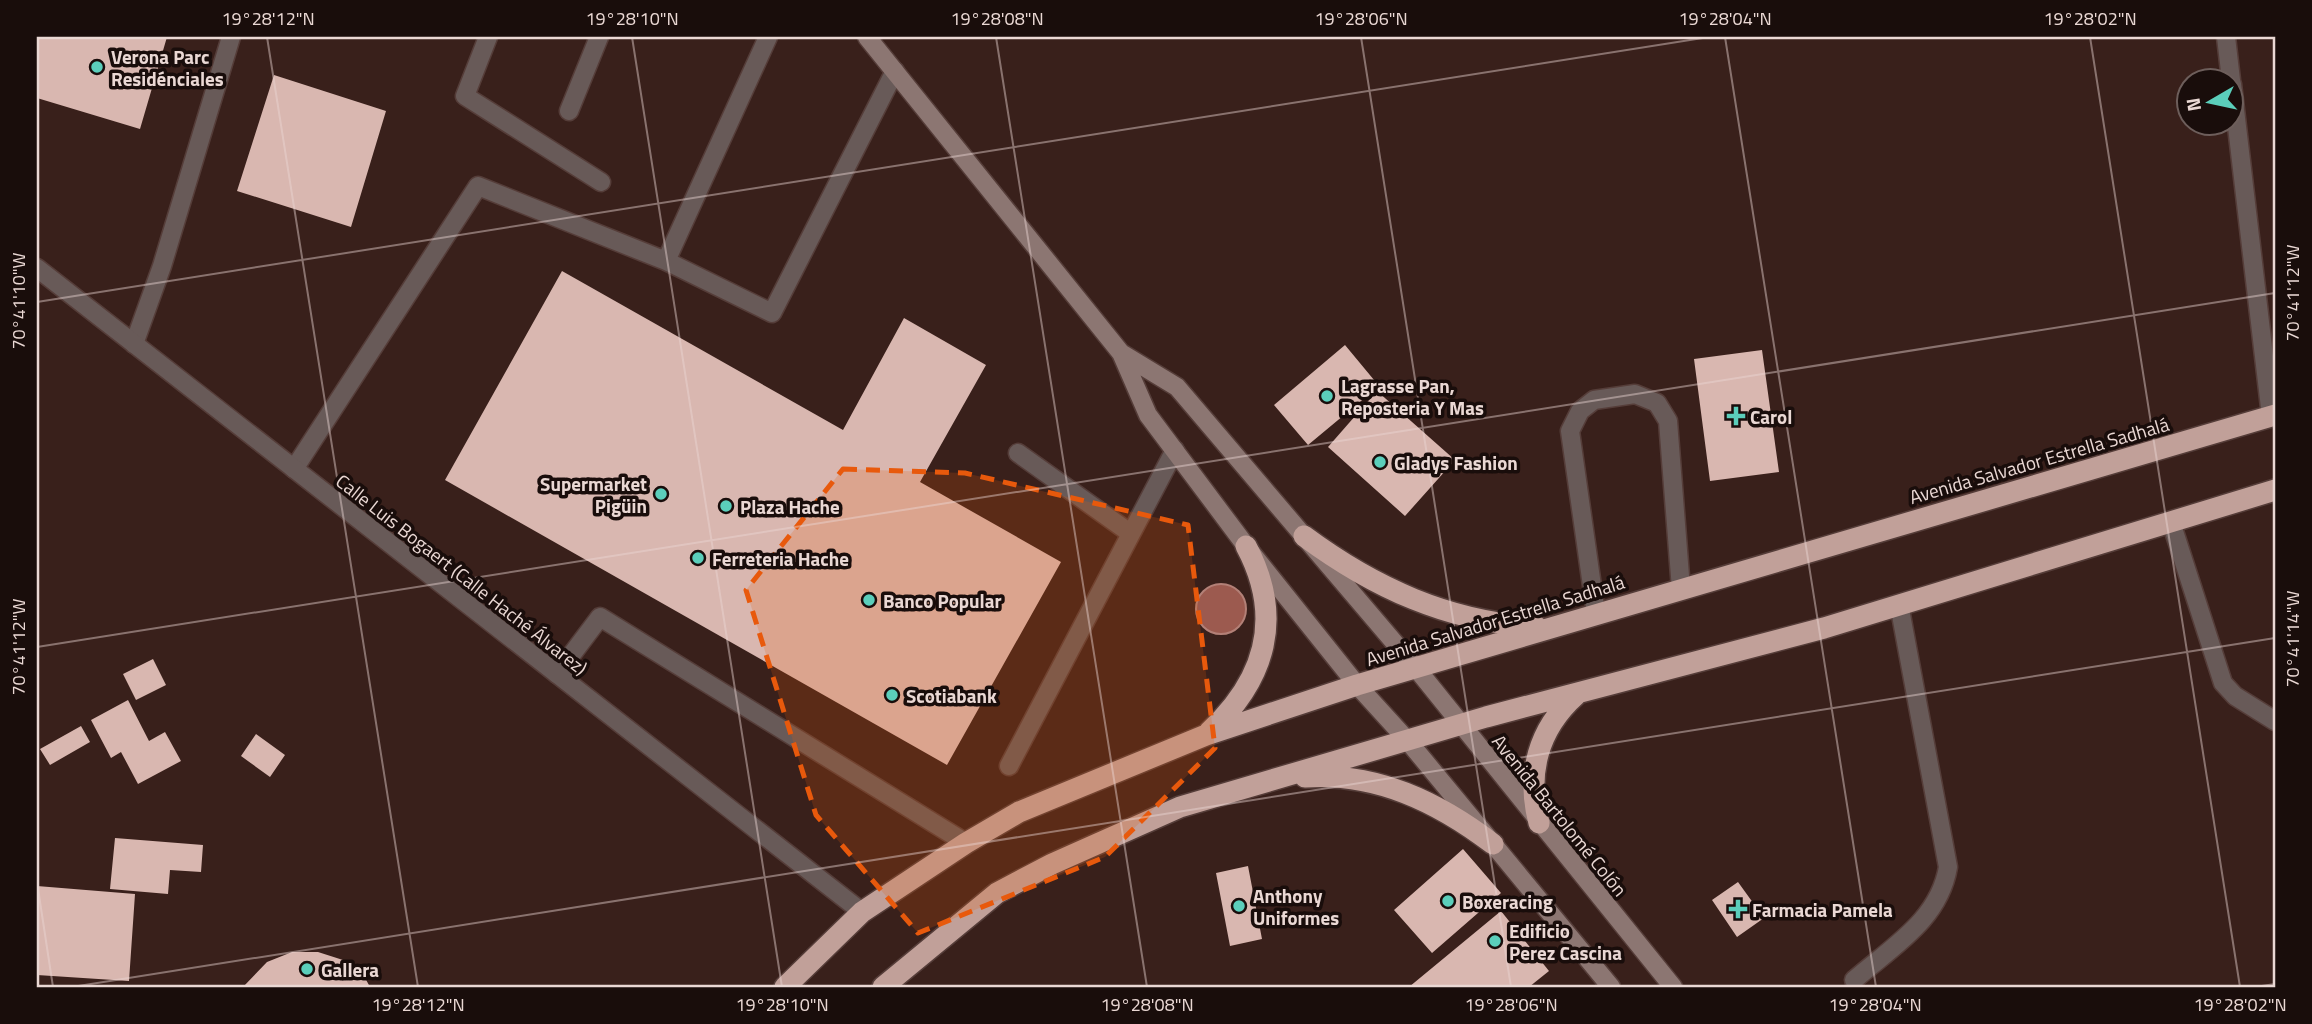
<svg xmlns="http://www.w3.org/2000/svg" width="2312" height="1024" font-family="'Titillium Web',sans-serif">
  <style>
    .water { fill: #9c5a4f; stroke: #b38077; stroke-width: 2 }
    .building { fill: #d9b7b0 }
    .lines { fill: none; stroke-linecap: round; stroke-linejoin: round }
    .lane-casing { stroke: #553d39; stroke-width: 21 }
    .street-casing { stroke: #553d39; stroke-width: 21 }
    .secondary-casing { stroke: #553d39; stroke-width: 21 }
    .highway-casing { stroke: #553d39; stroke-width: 24 }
    .lane { stroke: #685a58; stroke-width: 18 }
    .street { stroke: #685a58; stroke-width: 18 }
    .secondary { stroke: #8c7672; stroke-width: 18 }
    .highway { stroke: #c1a099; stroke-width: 21 }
    .marked { fill: #e8590c; fill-opacity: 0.2; stroke: #e8590c; stroke-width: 5; stroke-dasharray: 14 9; stroke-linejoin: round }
    .ticks { fill: none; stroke: #ead8d4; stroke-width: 2; stroke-opacity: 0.45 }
    .poi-dot { fill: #5bcebb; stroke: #190d0b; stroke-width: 2.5 }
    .labels { text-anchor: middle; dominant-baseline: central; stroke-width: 7; stroke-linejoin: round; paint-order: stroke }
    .poi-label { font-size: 19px; font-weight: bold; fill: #ead8d4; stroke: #190d0b; text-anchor: start }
    .street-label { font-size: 19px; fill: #ead8d4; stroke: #190d0b }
    .neatline { fill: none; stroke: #ead8d4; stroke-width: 2.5 }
    .ticks-label { font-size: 18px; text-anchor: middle; fill: #ead8d4 }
  </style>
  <rect width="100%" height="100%" fill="#39201b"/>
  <!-- water -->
  <path class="water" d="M1196 609a25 25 0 1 1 50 0a25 25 0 1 1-50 0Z"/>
  <!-- building -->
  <path class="building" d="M37,37h130l-27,92 -103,-31z
    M274,75l112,36 -35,116 -114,-36z
    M562,271l281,159 61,-112 82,47 -66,117 141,80 -114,203 -502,-285z
    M1345,345l34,41 -71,59 -34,-40z
    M1762,350l17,122 -69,9 -16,-122z
    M1377,391l78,69 -50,56 -77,-69z
    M153,659l13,26 -30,15 -13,-26z
    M128,700l21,41 16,-9 16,29 -43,23 -17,-32 -10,6 -20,-38z
    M81,726l9,16 -40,23 -10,-16z
    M256,734l29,21 -15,22 -29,-21z
    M115,838l88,7 -2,27 -31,-2 -2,24 -58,-5z
    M1463,849l38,44 -69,60 -38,-43z
    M1248,866l14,73 -32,7 -14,-73z
    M1738,882l26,36 -27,19 -25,-37z
    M37,886l98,8 -6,87 -92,-6z
    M1501,911l48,60 -20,16h-120z
    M292,952h26l25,8 21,16 6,11h-127l24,-25z"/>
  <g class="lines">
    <!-- lane casing -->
    <g class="lane-casing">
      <path id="lane" d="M488,37l-23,59 136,86
        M768,37l-102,224 106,52 123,-242
        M2226,37l5,43
        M2232,84l39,332
        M569,111l30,-74
        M134,344l28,-78 69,-229
        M1018,453l112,80
        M294,469l184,-283 188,75
        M2171,522l52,161 12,13 40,25
        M1596,614l-26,-183 10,-20 14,-11 41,-6 22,9 11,18 13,168
        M557,674l43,-57 366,226
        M1009,766l166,-316
        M1854,980c39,-34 85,-60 94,-113l-49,-263"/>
    </g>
    <!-- street casing -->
    <g class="street-casing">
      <path id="street" d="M37,268l825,644"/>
    </g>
    <!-- secondary casing -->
    <g class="secondary-casing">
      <path id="secondary" d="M867,37l254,316 27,62 98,131 111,139 51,56 203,246
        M1121,353l56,34 239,281 257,319"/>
    </g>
    <!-- highway casing -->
    <g class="highway-casing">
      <path id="highway" d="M1304,536c70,52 145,86 233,91
        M1209,732c57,-53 75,-115 37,-186
        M1305,777c71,-5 133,25 188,67
        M1539,823c-13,-49 -1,-94 37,-128
        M785,987l77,-75 104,-69 53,-31 187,-77 151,-50 918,-270
        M883,987l114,-94 55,-29 128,-57 306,-90 338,-89 451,-138"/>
    </g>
    <!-- lane -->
    <use href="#lane" class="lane"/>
    <!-- street -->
    <use href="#street" class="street"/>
    <!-- secondary -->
    <use href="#secondary" class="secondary"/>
    <!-- highway -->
    <use href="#highway" class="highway"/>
  </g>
  <!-- marked area -->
  <path class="marked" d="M843,469l122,4 223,52 27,223 -110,109 -187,76 -102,-118 -70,-225z"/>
  <!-- ticks -->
  <path class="ticks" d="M267,37l151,950M632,37l150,950M996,37l151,950M1361,37l150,950M1725,37l151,950M2090,37l150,950M37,302l1672,-265M37,647l2238,-354M37,882l16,105M72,987l2203,-349M2255,987l20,-3"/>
  <!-- markers -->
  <g class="poi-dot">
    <circle cx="97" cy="67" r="7"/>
    <circle cx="1327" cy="396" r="7"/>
    <path d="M1732.5 405.5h7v7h7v7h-7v7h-7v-7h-7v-7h7z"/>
    <circle cx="1380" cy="462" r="7"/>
    <circle cx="661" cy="494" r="7"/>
    <circle cx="726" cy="506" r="7"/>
    <circle cx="698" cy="558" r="7"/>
    <circle cx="869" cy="600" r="7"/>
    <circle cx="892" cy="695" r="7"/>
    <circle cx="1448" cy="901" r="7"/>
    <circle cx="1239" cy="906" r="7"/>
    <path d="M1734.5 898.5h7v7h7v7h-7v7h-7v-7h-7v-7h7z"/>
    <circle cx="1495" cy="941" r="7"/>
    <circle cx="307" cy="969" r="7"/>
  </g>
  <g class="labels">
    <!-- poi labels -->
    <g class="poi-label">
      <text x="111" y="56">Verona Parc<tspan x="111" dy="22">Residénciales</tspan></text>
      <text x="1341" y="385">Lagrasse Pan,<tspan x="1341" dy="22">Reposteria Y Mas</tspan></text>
      <text x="1750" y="416">Carol</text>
      <text x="1394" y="462">Gladys Fashion</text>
      <text x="647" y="483" text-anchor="end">Supermarket<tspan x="647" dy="22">Pigüin</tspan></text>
      <text x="740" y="506">Plaza Hache</text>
      <text x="712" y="558">Ferreteria Hache</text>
      <text x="883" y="600">Banco Popular</text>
      <text x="906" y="695">Scotiabank</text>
      <text x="1253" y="895">Anthony<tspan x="1253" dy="22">Uniformes</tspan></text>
      <text x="1462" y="901">Boxeracing</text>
      <text x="1752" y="909">Farmacia Pamela</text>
      <text x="1509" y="930">Edificio<tspan x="1509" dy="22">Perez Cascina</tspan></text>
      <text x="321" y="969">Gallera</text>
    </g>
    <!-- street labels -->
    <g class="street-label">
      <text transform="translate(2039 460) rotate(-16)">Avenida Salvador Estrella Sadhalá</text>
      <text transform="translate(462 574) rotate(38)">Calle Luis Bogaert (Calle Haché Álvarez)</text>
      <text transform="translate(1495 620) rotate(-17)">Avenida Salvador Estrella Sadhalá</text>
      <text transform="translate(1560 815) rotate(51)">Avenida Bartolomé Colón</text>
    </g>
  </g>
  <!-- border -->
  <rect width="2312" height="1024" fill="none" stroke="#190d0b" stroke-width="77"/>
  <!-- north arrow -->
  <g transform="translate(2210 102) rotate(261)"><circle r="33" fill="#190d0b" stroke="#6d5e5b" stroke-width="2"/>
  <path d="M0-5L12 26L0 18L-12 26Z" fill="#5bcebb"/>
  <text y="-10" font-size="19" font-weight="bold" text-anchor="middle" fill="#ead8d4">N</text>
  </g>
  <rect x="38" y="38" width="2236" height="948" class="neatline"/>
  <g class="ticks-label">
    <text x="268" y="25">19°28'12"N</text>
    <text x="632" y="25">19°28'10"N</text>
    <text x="997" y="25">19°28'08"N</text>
    <text x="1361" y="25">19°28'06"N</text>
    <text x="1725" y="25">19°28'04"N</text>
    <text x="2090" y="25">19°28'02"N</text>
    <text transform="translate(2293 293) rotate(-90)" y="6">70°41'12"W</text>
    <text transform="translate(19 301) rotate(-90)" y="6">70°41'10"W</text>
    <text transform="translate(2293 639) rotate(-90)" y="6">70°41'14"W</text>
    <text transform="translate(19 647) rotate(-90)" y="6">70°41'12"W</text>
    <text x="418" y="1011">19°28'12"N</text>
    <text x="782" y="1011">19°28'10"N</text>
    <text x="1147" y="1011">19°28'08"N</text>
    <text x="1511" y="1011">19°28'06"N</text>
    <text x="1875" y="1011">19°28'04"N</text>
    <text x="2240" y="1011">19°28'02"N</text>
  </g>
</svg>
